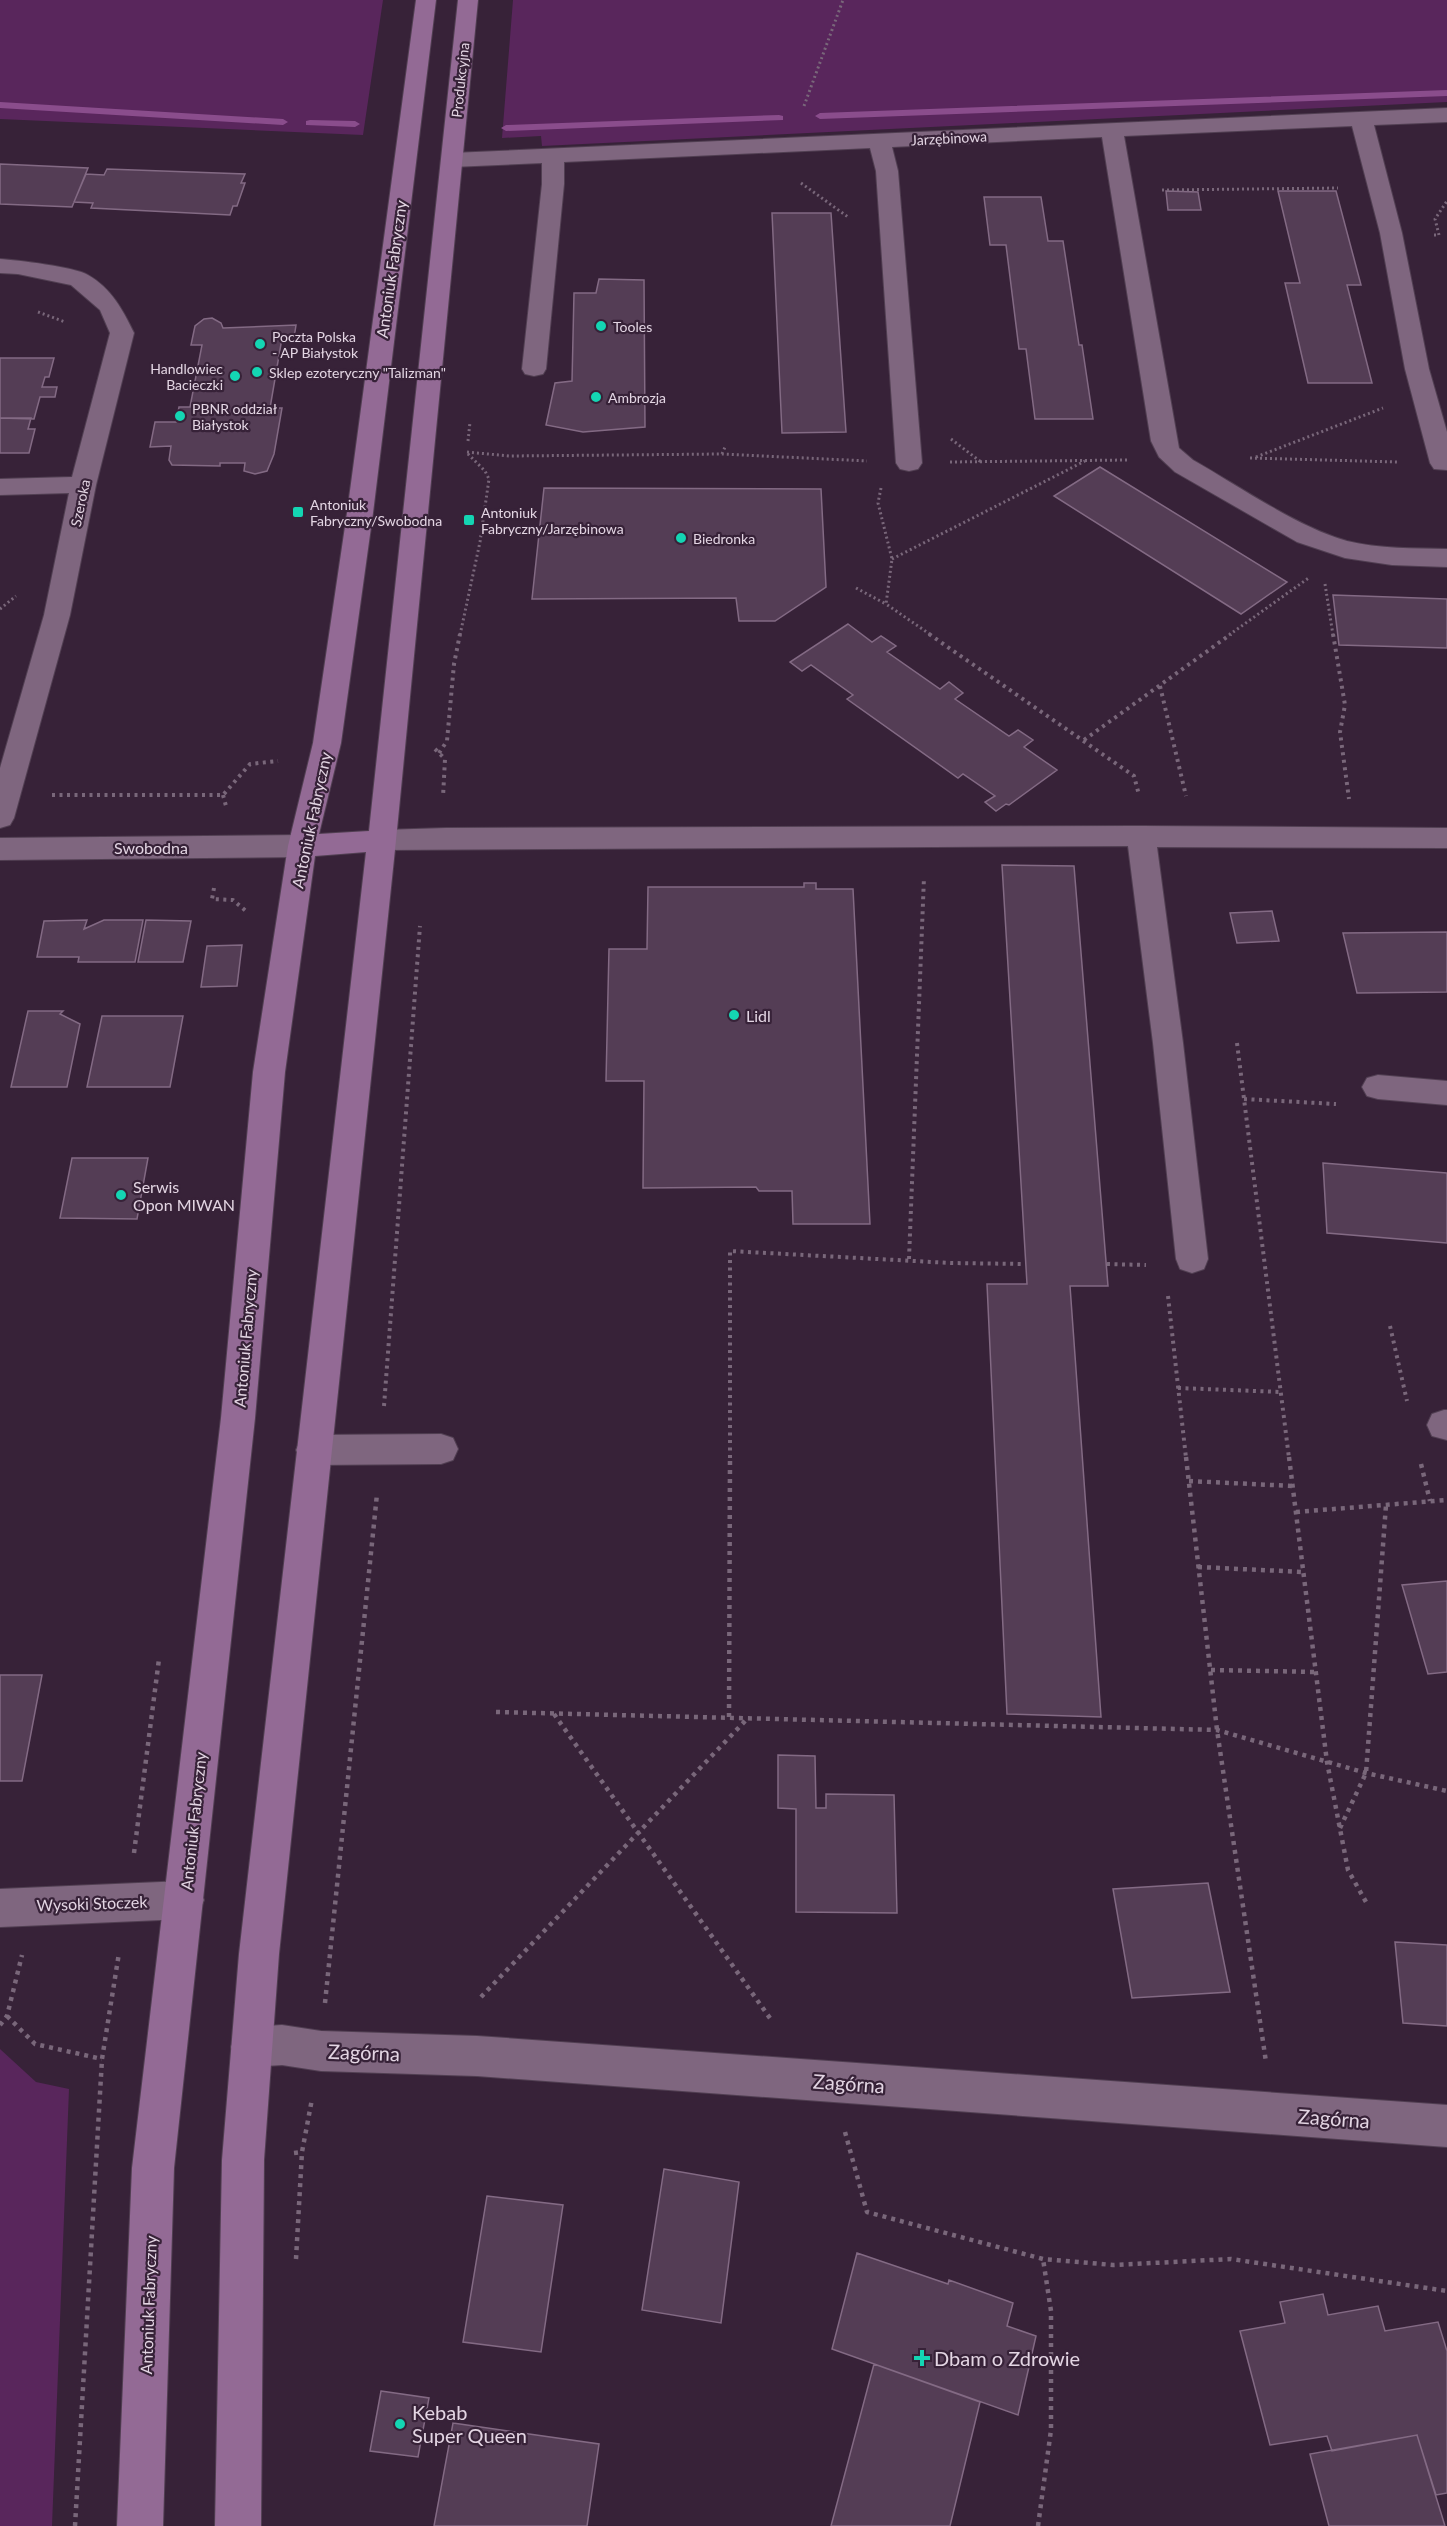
<svg xmlns="http://www.w3.org/2000/svg" width="1447" height="2526" font-family="Lato,sans-serif">
  <style>
    .green { fill: #59265c }
    .lines { fill: none; stroke-linecap: round; stroke-linejoin: round }
    .stream { fill: #8a4d8c; fill-rule: evenodd }
    .building { fill: #543d55; stroke: #836a84; stroke-width: 1.5 }
    .minor-casing { stroke: #513f52; stroke-width: 2 }
    .major-casing { stroke: #513f52; stroke-width: 2 }
    .path-far2 { stroke: #79677a; stroke-width: 3; stroke-dasharray: 2 3; stroke-linecap: butt }
    .path-far1 { stroke: #79677a; stroke-width: 4; stroke-dasharray: 3 4.5; stroke-linecap: butt }
    .path { stroke: #79677a; stroke-width: 4.5; stroke-dasharray: 4 5; stroke-linecap: butt }
    .minor { fill: #7f667f; fill-rule: evenodd }
    .major { fill: #936a95; fill-rule: evenodd }
    .poi-dot { fill: #14d5b3; stroke: #372238; stroke-width: 2 }
    .labels { text-anchor: middle; dominant-baseline: central; stroke-width: 4.5; stroke-linejoin: round; paint-order: stroke }
    .far-street-label { font-size: 14px; fill: #e3d5e3; stroke: #372238 }
    .far-poi-label { font-size: 14px; fill: #e3d5e3; stroke: #372238; text-anchor: start }
    .street-label { font-size: 16px; fill: #e3d5e3; stroke: #372238 }
    .poi-label { font-size: 16px; fill: #e3d5e3; stroke: #372238; text-anchor: start }
    .near-street-label { font-size: 20px; fill: #e3d5e3; stroke: #372238 }
    .near-poi-label { font-size: 20px; fill: #e3d5e3; stroke: #372238; text-anchor: start }
  </style>
  <rect width="100%" height="100%" fill="#372238"/>
  <!-- green -->
  <path class="green" d="M0,0h383l-20,135 -363,-16z
    M513,0h934v102l-905,44 -1,-10 -39,2z
    M0,2049l36,33 33,7 -17,437h-52z"/>
  <g class="lines">
    <!-- stream -->
    <path class="stream" d="M1447,90v6l-627,23 -5,-3 5,-3z
      M0,102l283,17 5,3 -5,3 -283,-17z
      M779,115l4,1v4l-277,11 -5,-3 5,-3z
      M310,120l45,1 5,3 -5,3 -49,-2v-4z"/>
  </g>
  <!-- building -->
  <path class="building" d="M0,164l88,4 -16,39 -72,-3z
    M107,169l138,5 -4,9h4l-8,23h-4l-3,9 -139,-7 2,-5 -19,-1 12,-28 18,1z
    M1166,191l32,1 3,18h-33z
    M1278,191h58l25,94h-14l25,98h-64l-23,-100h15z
    M984,197h57l7,44h15l16,104h3l11,74h-58l-9,-70h-7l-13,-104h-16z
    M772,213h59l15,219 -64,1z
    M599,279l45,1 1,147 -62,5 -37,-7 9,-42 17,-2 2,-88h22z
    M212,318l9,5 2,5 73,-3 -2,13h-12l-12,70h12l-8,46 -7,17 -12,3 -11,-3 1,-8h-25v3l-48,-1 -3,-5 2,-14 -21,1 5,-25h21l3,-15h11l12,-62h-11l4,-19 9,-7z
    M0,358h54l-5,19h-4l-3,10h15l-2,10h-15l-6,22 -34,-1z
    M0,418h31l-3,11h7l-6,24h-29z
    M1100,467l187,115 -46,32 -187,-118z
    M544,488l277,1 5,98 -51,34h-36l-3,-23 -204,1z
    M1333,595l114,4v49l-108,-3z
    M848,624l24,18 9,-6 15,10 -9,6 53,37 9,-7 14,11 -8,6 54,37 9,-6 15,10 -9,7 33,23 -48,35 -3,-1 -10,7 -11,-9 10,-6 -32,-22 -5,4 -111,-79 6,-4 -42,-30 -9,6 -12,-9z
    M1002,865l72,1 34,420h-38l31,431 -94,-3 -20,-430h40z
    M804,883h12v6h37l17,335h-77l-1,-33h-33l-3,-4 -113,1 1,-107h-38l3,-132h38l1,-62h156z
    M1272,911l7,30 -42,2 -7,-30z
    M87,920l-3,9 20,-9h39l-8,42h-57l1,-5h-42l7,-36z
    M146,920l45,1 -8,41h-45z
    M1447,932v60l-90,1 -14,-60z
    M242,945l-5,41 -36,1 6,-41z
    M28,1011h35l-3,3 20,10 -13,63h-56z
    M102,1016h81l-13,71h-83z
    M72,1158h76l-11,61 -77,-1z
    M1323,1163l124,10v70l-120,-10z
    M1447,1581v91l-19,2 -26,-89z
    M0,1675h42l-20,106h-22z
    M778,1755l37,1 1,52h10v-14l68,1 3,118 -101,-1v-103l-18,-1z
    M1208,1883l22,109 -98,6 -19,-109z
    M1395,1942l52,3v81l-44,-3z
    M664,2169l75,13 -18,141 -79,-13z
    M487,2196l76,9 -22,147 -78,-10z
    M857,2253l91,31 1,-4 64,23 -6,23 29,10 -18,79 -186,-66z
    M1323,2294l5,21 50,-9 7,25 53,-9 9,29v142l-11,2 -19,-60 -85,16 -5,-15 -57,9 -30,-114 45,-8 -5,-21z
    M874,2364l106,38 -30,124h-119z
    M381,2391l48,7 -11,59 -48,-6z
    M453,2423l146,21 -12,82h-153z
    M1417,2435l28,91h-116l-19,-72z"/>
  <g class="lines">
    <!-- minor casing -->
    <g class="minor-casing">
      <path id="minor" d="M1447,108v14l-73,3 28,108 27,136 18,63v38l-13,-1 -4,-6 -25,-94 -25,-136 -28,-107 -228,10 55,312 14,12c46,26 104,67 154,81 32,8 67,7 100,8v18l-55,-2 -47,-7 -48,-16 -122,-70 -16,-15 -8,-16 -49,-304 -210,10 6,24 24,292 -4,6 -9,2 -9,-2 -4,-6 -20,-292 -6,-23 -306,14v22l-18,185 -3,5 -9,2 -9,-2 -3,-5 20,-185v-21l-90,4 -8,-2 -3,-5 3,-5 8,-2z
        M0,259c16,1 76,8 88,16 23,13 35,35 46,58l-38,152 -26,130 -56,203 -4,7 -10,3v-60l44,-153 25,-122 -69,2v-16l72,-2 38,-144 -10,-23 -29,-25 -53,-11 -18,-1z
        M1141,826l306,2v20l-290,-1 26,196 25,216 -4,10 -12,4 -12,-4 -4,-10 -23,-216 -25,-197 -746,4 -10,-3 -4,-7 4,-7 10,-3 64,-2z
        M302,835l10,4 4,7 -4,7 -10,4 -302,3v-22z
        M1378,1075l69,6v24l-69,-6 -11,-3 -5,-9 5,-9z
        M1444,1410h3v30l-15,-4 -5,-11 5,-11z
        M441,1434l12,4 5,11 -5,11 -12,4 -128,1 -12,-4 -5,-11 5,-11 12,-4z
        M184,1881l14,5 6,14 -6,14 -14,5 -184,8v-38z
        M282,2025l39,6 156,5 970,69v42l-970,-71 -156,-5 -39,-6 -31,2 -14,-6 -6,-14 6,-14 14,-6z"/>
    </g>
    <!-- major casing -->
    <g class="major-casing">
      <path id="major" d="M416,0h20l-63,513 -32,230 -22,91 50,-3 89,-831h20l-82,840 -117,1114 -15,206 -3,366h-46l7,-366 17,-206 127,-1102 -51,4 -30,216 -30,346 -81,750 -11,358h-46l15,-358 89,-750 32,-346 35,-226 25,-103 34,-230z"/>
    </g>
    <!-- path-far2 -->
    <path class="path-far2" d="M804,106l39,-106
      M801,183l47,34
      M1162,190l176,-2
      M1434,235h5l-4,-16 12,-18
      M38,312l27,10
      M951,439l30,23
      M468,441l2,-19
      M467,452l42,4 213,-2 145,7
      M722,454l3,-7
      M1256,457l127,-49
      M1250,458l148,4
      M950,462l178,-2
      M881,488l-3,15 14,56 -6,45 45,31
      M892,559l193,-98
      M1325,584l8,51
      M856,588l30,16
      M0,609l16,-13
      M460,635l20,-93 9,-63 -4,-8 -19,-19
      M1229,635l81,-58"/>
    <!-- path-far1 -->
    <path class="path-far1" d="M929,634l205,142 5,19
      M1333,634l12,71 -5,27 9,67
      M1160,686l26,110
      M1084,740l147,-106
      M435,749l10,10 -2,38
      M439,753l8,-12 7,-77 6,-30
      M52,795h171l27,-31 28,-3
      M223,795l3,11
      M214,888l-2,11 21,1 13,11
      M1237,1043l52,415
      M1244,1099l92,5
      M909,1259l15,-382
      M1107,1264l39,1
      M1168,1296l18,162
      M1390,1326l17,75
      M1178,1388l103,4
      M384,1406l36,-480
      M730,1458v-207l221,12 74,1"/>
    <!-- path -->
    <path class="path" d="M1186,1457l31,273 49,332
      M1289,1457l38,305 21,108 18,32
      M1421,1464l9,37
      M1189,1481l103,5
      M1296,1512l151,-12
      M1198,1567l105,5
      M1211,1670l105,2
      M496,1712l721,18 149,43 81,18
      M554,1714l218,307
      M729,1717l1,-260
      M1340,1828l26,-55 20,-268
      M134,1853l25,-194
      M481,1997l266,-278
      M325,2003l52,-509
      M7,2016l28,28 67,15
      M0,2025l7,-9 15,-61
      M845,2132l22,80 176,47 70,6 118,-6 216,32
      M294,2153l8,-1 10,-53
      M296,2259l6,-107
      M75,2526l27,-467 17,-106
      M1038,2526l13,-96v-119l-8,-52"/>
    <!-- minor -->
    <use href="#minor" class="minor"/>
    <!-- major -->
    <use href="#major" class="major"/>
  </g>
  <!-- markers -->
  <g class="poi-dot">
    <circle cx="601" cy="326" r="6"/>
    <circle cx="260" cy="344" r="6"/>
    <circle cx="257" cy="372" r="6"/>
    <circle cx="235" cy="376" r="6"/>
    <circle cx="596" cy="397" r="6"/>
    <circle cx="180" cy="416" r="6"/>
    <rect x="292" y="506" width="12" height="12" rx="3"/>
    <rect x="463" y="514" width="12" height="12" rx="3"/>
    <circle cx="681" cy="538" r="6"/>
    <circle cx="734" cy="1015" r="6"/>
    <circle cx="121" cy="1195" r="6"/>
    <path d="M919 2349h6v6h6v6h-6v6h-6v-6h-6v-6h6z"/>
    <circle cx="400" cy="2424" r="6"/>
  </g>
  <g class="labels">
    <!-- far-street labels -->
    <g class="far-street-label">
      <text transform="translate(460 80) rotate(-84)">Produkcyjna</text>
      <text transform="translate(949 138) rotate(-3)">Jarzębinowa</text>
      <text transform="translate(80 503) rotate(-78)">Szeroka</text>
    </g>
    <!-- far-poi labels -->
    <g class="far-poi-label">
      <text x="613" y="326">Tooles</text>
      <text x="272" y="336">Poczta Polska<tspan x="272" dy="16">- AP Białystok</tspan></text>
      <text x="223" y="368" text-anchor="end">Handlowiec<tspan x="223" dy="16">Bacieczki</tspan></text>
      <text x="269" y="372">Sklep ezoteryczny "Talizman"</text>
      <text x="608" y="397">Ambrozja</text>
      <text x="192" y="408">PBNR oddział<tspan x="192" dy="16">Białystok</tspan></text>
      <text x="310" y="504">Antoniuk<tspan x="310" dy="16">Fabryczny/Swobodna</tspan></text>
      <text x="481" y="512">Antoniuk<tspan x="481" dy="16">Fabryczny/Jarzębinowa</tspan></text>
      <text x="693" y="538">Biedronka</text>
    </g>
    <!-- street labels -->
    <g class="street-label">
      <text transform="translate(391 269) rotate(-82)">Antoniuk Fabryczny</text>
      <text transform="translate(311 820) rotate(-78)">Antoniuk Fabryczny</text>
      <text x="151" y="847">Swobodna</text>
      <text transform="translate(245 1338) rotate(-85)">Antoniuk Fabryczny</text>
      <text transform="translate(193 1821) rotate(-84)">Antoniuk Fabryczny</text>
      <text transform="translate(92 1903) rotate(-2)">Wysoki Stoczek</text>
      <text transform="translate(148 2305) rotate(-88)">Antoniuk Fabryczny</text>
    </g>
    <!-- poi labels -->
    <g class="poi-label">
      <text x="746" y="1015">Lidl</text>
      <text x="133" y="1186">Serwis<tspan x="133" dy="18">Opon MIWAN</tspan></text>
    </g>
    <!-- near-street labels -->
    <g class="near-street-label">
      <text transform="translate(364 2052) rotate(2)">Zagórna</text>
      <text transform="translate(849 2083) rotate(4)">Zagórna</text>
      <text transform="translate(1334 2118) rotate(4)">Zagórna</text>
    </g>
    <!-- near-poi labels -->
    <g class="near-poi-label">
      <text x="934" y="2358">Dbam o Zdrowie</text>
      <text x="412" y="2412">Kebab<tspan x="412" dy="23">Super Queen</tspan></text>
    </g>
  </g>
</svg>
